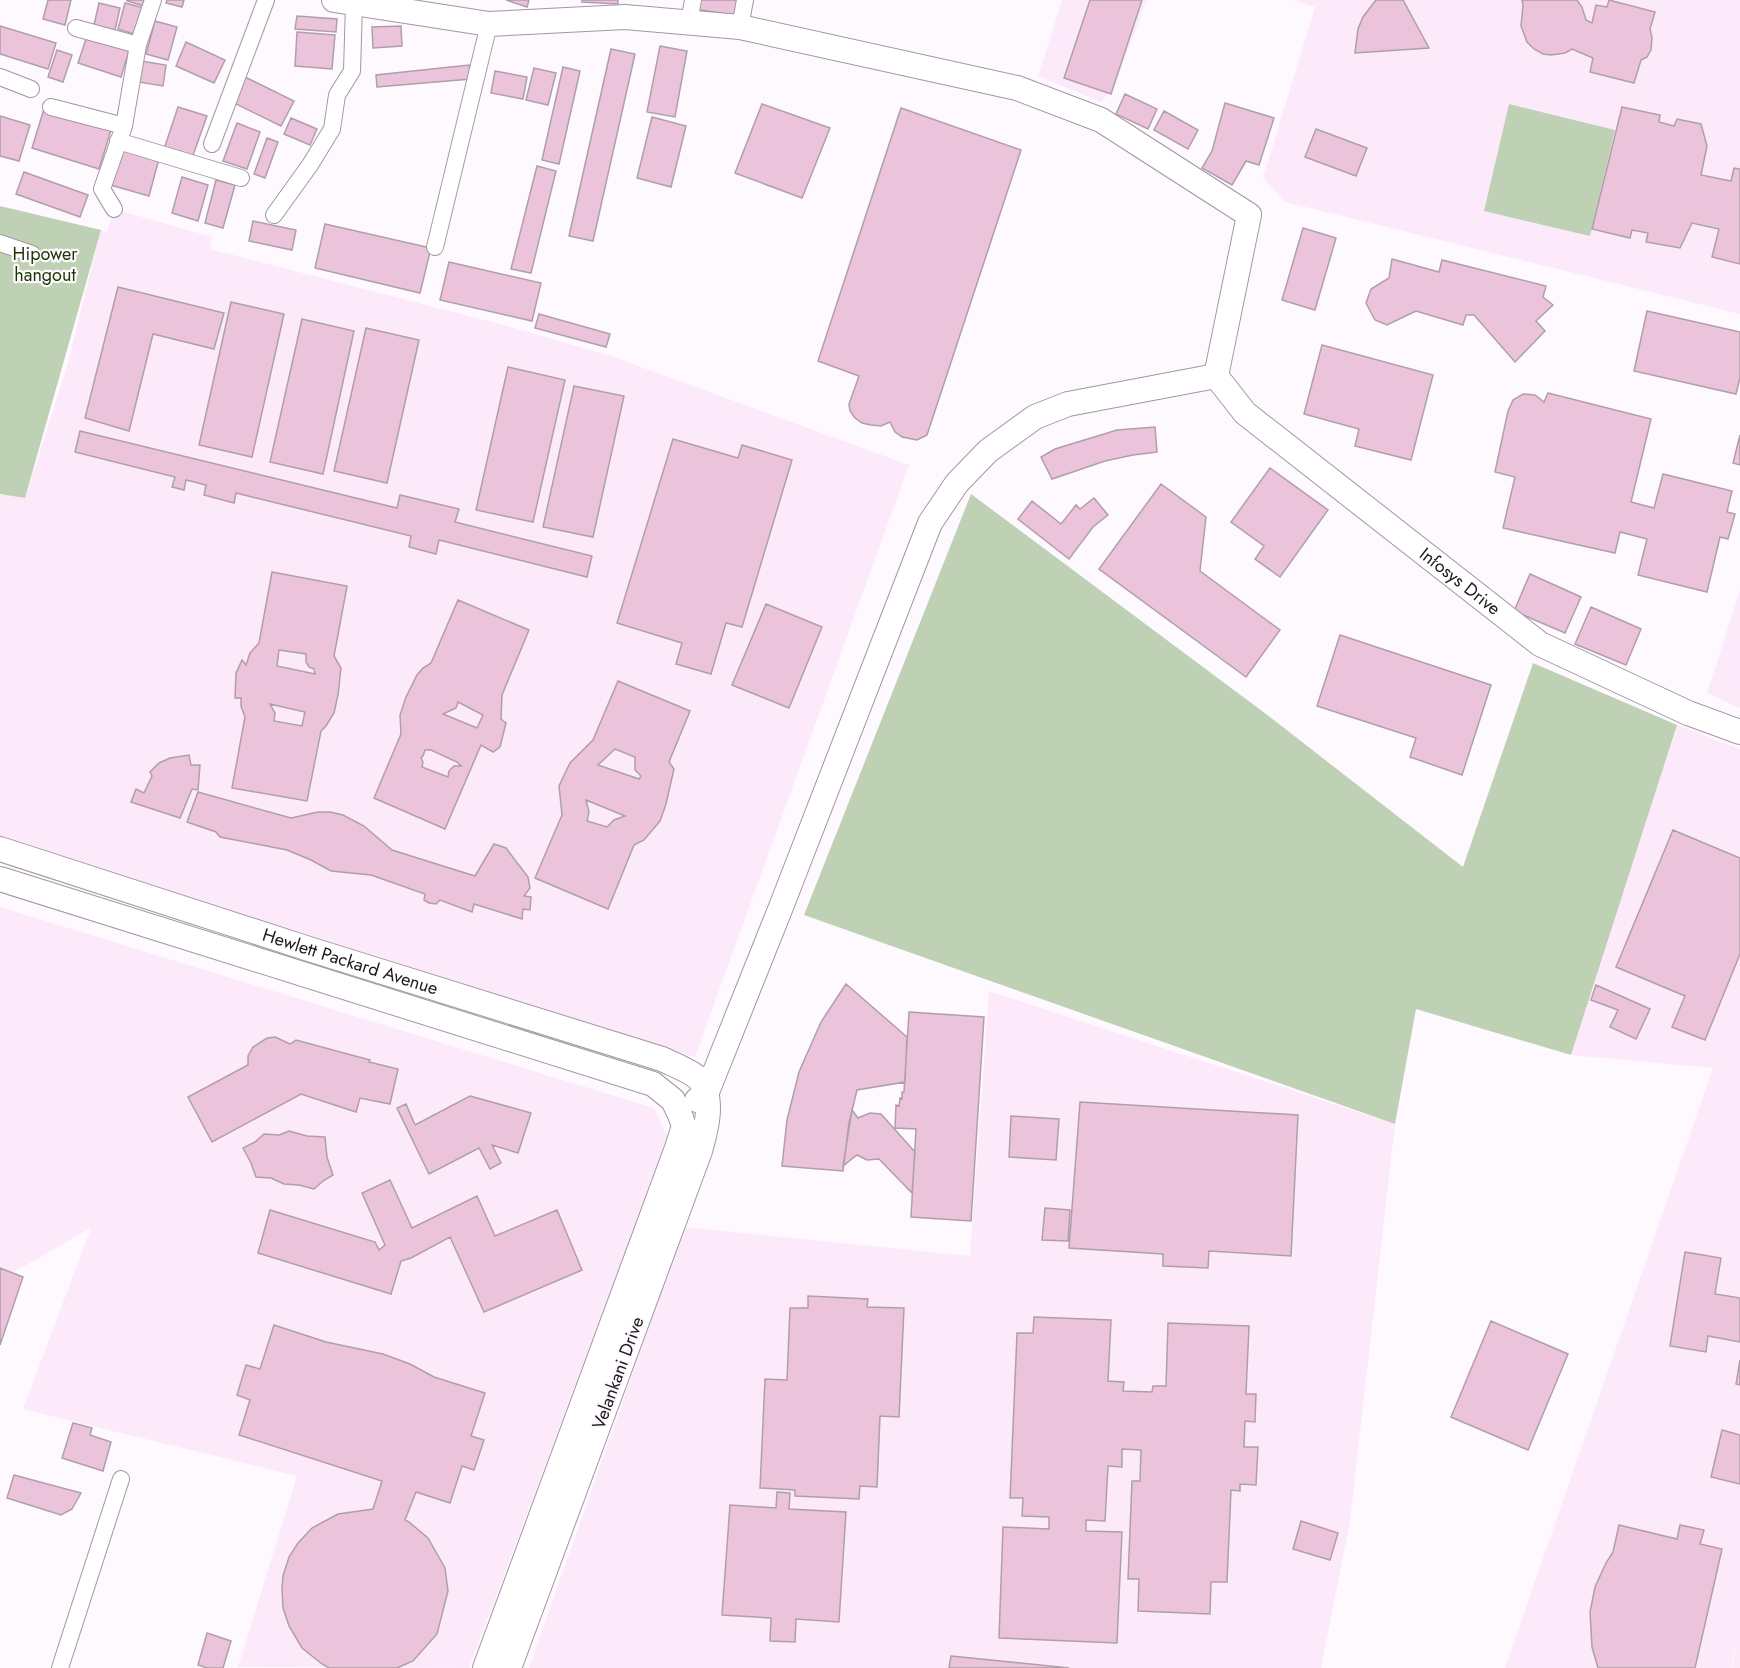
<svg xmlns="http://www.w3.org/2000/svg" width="1740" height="1668" font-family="Jost,sans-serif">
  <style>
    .commercial { fill: #fceafb }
    .green { fill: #bfd1b5 }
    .building { fill: #ebc3db; stroke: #b09fa9; stroke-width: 1.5; fill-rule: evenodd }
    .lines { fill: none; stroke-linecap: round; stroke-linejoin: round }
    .street-casing { stroke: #a296a3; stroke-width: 18 }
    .secondary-casing { stroke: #a296a3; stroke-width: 26 }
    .street { stroke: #fff; stroke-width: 16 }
    .secondary { stroke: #fff; stroke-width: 24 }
    .labels { text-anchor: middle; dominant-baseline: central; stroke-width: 4.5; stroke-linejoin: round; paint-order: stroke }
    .park-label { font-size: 18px; fill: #1a3600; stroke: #fef9fe }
    .street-label { font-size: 18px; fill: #1d191e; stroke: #fef9fe }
  </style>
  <rect width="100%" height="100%" fill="#fef9fe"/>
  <!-- commercial -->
  <path class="commercial" d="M1062,0h85l-33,87 -13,15 -63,-26z
    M1293,0h447v314l-455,-112 -22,-24 52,-171z
    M114,209l98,28 -2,12 290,75 111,32 298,109 -214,592 -695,-214v-349l25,4 41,-128 35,-140 6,2z
    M1740,590v118l-33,-15z
    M1677,725l63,24v919h-8l6,-30 -7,30h-226l208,-600 -142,-13z
    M0,907l654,201 14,30 -199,530 -231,-1 59,-191 -274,-67 68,-181 -91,52z
    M989,991l406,133 -45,397 -29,147h-792l155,-441 286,29z"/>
  <!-- green -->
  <path class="green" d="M1509,104l106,26 -25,106 -106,-25z
    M0,206l101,24 -76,268 -25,-4z
    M971,494l295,220 197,153 70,-204 144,62 -106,330 -155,-46 -21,115 -591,-209z"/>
  <!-- building -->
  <path class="building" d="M48,0h23l-6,25 -22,-6z
    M127,0h19l-2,6 -17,-5z
    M167,0h17l-2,7 -16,-4z
    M506,0h23l-2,7z
    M582,0h36v4l-36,-2z
    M696,0h47l-3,16 -46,-7z
    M1090,0h52l-31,94 -47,-16z
    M1376,0h27l26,48 -74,5 3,-24 5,-12z
    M1522,0h55l5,7 4,13 6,3 4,-18 11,2 2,-7 46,12 -5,17 2,8 -1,13 -4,7 -6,3 -7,23 -44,-11 3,-14 -21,-9 -7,4 -14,2 -8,-1 -9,-5 -7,-7 -6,-16 2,-21z
    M99,3l21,5 -5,22 -21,-5z
    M125,3l19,5 -7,27 -19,-6z
    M297,16l40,3 -1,13 -41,-3z
    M155,21l22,6 -9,33 -22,-6z
    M0,26l56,17 -8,26 -48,-15z
    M401,26l1,20 -29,2 -1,-21z
    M297,32l38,3 -3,34 -37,-3z
    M87,36l42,15 -8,26 -43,-14z
    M186,42l39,18 -11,23 -38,-17z
    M660,46l27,5 -12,66 -28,-5z
    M611,49l24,5 -42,187 -24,-5z
    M57,50l15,5 -9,27 -15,-5z
    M141,61l25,4 -3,21 -25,-4z
    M469,65l2,14 -94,8 -1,-12z
    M563,67l17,4 -21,93 -17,-4z
    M534,68l22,5 -8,32 -22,-5z
    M495,71l32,6 -4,22 -32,-6z
    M243,76l51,25 -13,25 -51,-25z
    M1125,94l32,15 -9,20 -32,-15z
    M1225,103l49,15 -15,47 -13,-4 -14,24 -30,-17 10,-17z
    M762,104l68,24 -28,70 -67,-25z
    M178,107l29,9 -15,42 -28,-9z
    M1622,107l38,8 -1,7 15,4 3,-7 24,5 6,22 -6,29 30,6 3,-13 6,1v95l-28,-7 7,-28 -27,-6 -12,25 -34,-6 2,-9 -16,-3 -2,8 -38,-9z
    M901,108l120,42 -94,285 -10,5 -15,-3 -7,-5 -5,-10 -9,4 -10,-1 -9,-2 -7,-5 -5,-7 -1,-7 10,-28 -41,-15z
    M44,109l67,21 -12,39 -67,-21z
    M1164,111l34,19 -10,19 -34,-19z
    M0,116l30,9 -11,36 -19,-5z
    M652,117l34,9 -15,61 -34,-9z
    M291,118l26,11 -7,16 -26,-11z
    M237,123l23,9 -13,37 -24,-8z
    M1316,129l51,19 -11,28 -51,-19z
    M267,138l11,4 -13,36 -11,-4z
    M119,143l41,12 -11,41 -42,-12z
    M537,166l19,5 -25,102 -20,-4z
    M24,172l64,23 -8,22 -64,-23z
    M182,177l26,8 -10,36 -26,-8z
    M216,180l19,5 -12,43 -18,-5z
    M253,221l43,9 -4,20 -43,-9z
    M325,224l106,24 -11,45 -105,-25z
    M1303,228l33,10 -21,72 -33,-10z
    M1392,259l47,13 3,-12 104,26 -3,11 10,8 -17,16 9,10 -30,31 -41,-47h-8l-3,10 -47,-14 -29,14 -12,-5 -9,-17 5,-14 18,-11z
    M449,262l92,21 -9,38 -92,-21z
    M118,287l106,26 -10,36 -61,-15 -24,97 -44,-13z
    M231,302l53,12 -32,143 -53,-12z
    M1647,311l93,21v46l-4,16 -102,-23z
    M539,314l71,20 -4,13 -71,-19z
    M302,319l52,12 -31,143 -53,-12z
    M366,328l53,12 -32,143 -53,-12z
    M1322,345l111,30 -22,85 -56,-14 4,-17 -55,-15z
    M508,367l57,13 -32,142 -57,-12z
    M574,386l50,10 -31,141 -50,-10z
    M1548,393l103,26 -20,83 23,6 9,-34 69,17 -5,21 8,2 -7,25 -8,-2 -13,55 -69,-17 9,-36 -27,-7 -5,21 -112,-25 12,-51 -20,-5 13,-61 5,-11 10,-6 12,1 9,7z
    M1155,427l2,25 -24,3 -28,6 -53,18 -11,-22 14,-8 62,-19z
    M80,431l317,77 3,-13 59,14 -4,13 137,34 -5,21 -148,-37 -3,14 -27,-7 2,-11 -175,-43 -2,10 -30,-8 2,-10 -20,-5 -2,10 -12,-3 3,-10 -100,-25z
    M1740,435v30l-7,-2z
    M673,439l65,19 4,-13 50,15 -50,167 -16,-4 -15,51 -35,-10 6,-21 -65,-20z
    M1270,468l58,42 -48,67 -25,-18 9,-13 -33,-24z
    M1161,484l45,33 -6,54 80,59 -34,47 -147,-108z
    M1094,498l14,17 -15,12 -24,32 -51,-40 14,-18 29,23 15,-19 4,4z
    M272,572l75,14 -13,70 7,12 -3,27 -4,18 -8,13 -5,5 -14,70 -75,-13 13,-71 -4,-11v-8h-6l1,-25 6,-13 4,5 4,-12 9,-10zM279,650l27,4v8l3,5 5,2 1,5 -38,-8zM270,704l35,8 -3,14 -28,-5 1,-8z
    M1530,574l51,23 -16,36 -51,-22z
    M458,600l71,30 -27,65 -1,24 5,4 -6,24 -7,5 -12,-7 -36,84 -71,-31 27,-64 -1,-19 6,-18 11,-22 6,-7 8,-5zM458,702l25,13 -6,13 -34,-14 13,-6zM425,750h6l26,12 4,4h-7l-5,5 -1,6 -26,-10 1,-5 -2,-4 2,-2z
    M766,604l56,23 -33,81 -57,-23z
    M1591,607l50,22 -15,36 -51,-21z
    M1340,635l151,50 -29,90 -52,-18 6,-19 -99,-32z
    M618,681l72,30 -21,51 5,7 -8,35 -6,17 -16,19 -10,5 -26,64 -73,-31 27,-63 -3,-29 11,-23 23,-23zM615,749l20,8v13l6,6 -2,3 -41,-14zM586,800l39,16 -11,4 -7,7 -20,-6 2,-9z
    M189,755l2,10h9l-2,25 -6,-1 -12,29 -49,-16 5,-13 8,4 8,-17 -2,-4 9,-9 11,-5z
    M198,792l93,26 27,-6h12l13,3 21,11 28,24 83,26 19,-32 12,4 22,29 2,11 -6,8 7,1 -1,13 -7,-1 -1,10 -48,-15 -2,8 -32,-12 -4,4 -7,-1 -5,-3 1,-6 -54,-19 -40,-4 -20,-11 -24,-10 -67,-13 -4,-5 -29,-10z
    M1673,830l67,28v96l-35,86 -33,-13 13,-31 -69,-29z
    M846,984l61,53 -2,45 -48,8 -8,33 -6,48 -61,-5 5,-46 12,-48 22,-50z
    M1596,985l54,24 -14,30 -26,-12 8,-17 -27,-10z
    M909,1012l75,5 -13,204 -60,-4 5,-88 -21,-1 1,-23 3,1 1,-8 2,1v-7h2z
    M275,1037l15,7 6,-4 74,20 -1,2 29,7 -8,35 -30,-6 -4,14 -55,-18 -89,48 -24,-45 60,-32v-9l5,-9 14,-9z
    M470,1096l61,17 -13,40 -26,-8 9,18 -11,6 -11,-21 -50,26 -32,-66 9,-4 9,21z
    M1080,1102l218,13 -7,141 -82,-5 -1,17 -45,-2v-12l-94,-6z
    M852,1110l6,8 12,-5 11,1 34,38 -3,41 -33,-34 -12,1 -10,-5 -14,11z
    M1011,1116l48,3 -3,41 -47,-3z
    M289,1131l18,5 18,1 2,20 6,18 -10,6 -9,8 -15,-4 -15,-1 -13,-6 -15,-1 -5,-14 -8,-15 12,-6 9,-8 15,1z
    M390,1180l22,48 65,-32 18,40 62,-26 25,60 -98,42 -34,-75 -39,21 -10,3 -10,33 -133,-41 12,-43 105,32 4,8 6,-5 -23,-52z
    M1045,1208l25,2 -2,31 -26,-1z
    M1685,1252l36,6 -6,36 25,4v44l-32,-6 -2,16 -36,-6z
    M0,1268l23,9 -23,68z
    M808,1296l60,3 -1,8 37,1 -5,109 -19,-1 -3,71 -17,-1 -1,13 -64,-3v-6l-35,-2 5,-109 22,1 3,-72h18z
    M1034,1317l77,3 -3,61 16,1 -1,9 29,1 1,-6h13l2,-63 81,3 -3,68h10l-1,28 -10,-1 -1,26h14l-2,38 -16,-1v7l-9,-1 -4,92h-16l-1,32 -72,-3 1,-32h-11l4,-98h8l1,-31 -19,-1v18l-14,-1 -3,55 -19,-1v11l36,1 -5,111 -118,-5 4,-111 46,2v-12l-27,-1 1,-18h-13l7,-165h16z
    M1491,1321l77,33 -40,96 -77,-33z
    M274,1325l52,17 57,12 27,10 24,13 51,16 -14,43 13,4 -10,30 -12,-4 -12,37 -34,-11 -11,28 4,2 19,16 17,30 3,23 -11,43 -24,27 -16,7h-68l-7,-4 -20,-16 -13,-22 -6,-18 -1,-19 1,-13 6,-19 9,-14 14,-15 26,-14 35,-5 9,-28 -143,-46 11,-35 -13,-5 9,-30 14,4z
    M1740,1360v25l-4,-1z
    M73,1423l19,5 -2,7 21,7 -8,29 -41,-13z
    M1722,1430l18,5v49l-29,-7z
    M14,1475l67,18 -9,16 -11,6 -54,-17z
    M777,1492l13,1 -1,16 57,3 -7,110 -43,-3 -1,23 -25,-1 1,-23 -49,-3 8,-110 46,3z
    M1301,1521l37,12 -8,27 -37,-11z
    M1619,1525l58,14 3,-14 24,5 -4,14 22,5 -27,119h-97l-6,-21 -2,-35 5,-25 11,-24 7,-11z
    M207,1633l24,8 -8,27h-16l-9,-3z
    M951,1656l118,12h-120z"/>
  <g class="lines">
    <!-- street casing -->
    <g class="street-casing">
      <path id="street" d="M689,22l4,-22
        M740,27l5,-27
        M76,28l62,17
        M0,77l31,12
        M51,107l73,19
        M118,141l123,37
        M212,144l54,-144
        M114,209l-12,-20 22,-63 14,-81 15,-45
        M274,215l36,-50 22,-36 5,-34 15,-24 2,-67
        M0,243l32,11
        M435,247l54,-223
        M60,1668l61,-189"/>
    </g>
    <!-- secondary casing -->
    <g class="secondary-casing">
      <g id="secondary">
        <path d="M334,0l155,24 136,-7 115,10 277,61 84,32 148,95 -33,161"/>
        <path id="s1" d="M1216,376l29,37 295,231 148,69 52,19"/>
        <path id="s2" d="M0,849l309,100 353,110c10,5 29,12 37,20 16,19 7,51 1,72l-191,517"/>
        <path d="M0,879l653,205 20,16 7,15 4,11 -7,22 -192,520"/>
        <path d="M697,1100l10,-8 74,-185 149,-384 27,-40 31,-32 47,-34 33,-13 148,-28"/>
      </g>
    </g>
    <!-- street -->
    <use href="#street" class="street"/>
    <!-- secondary -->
    <use href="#secondary" class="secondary"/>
  </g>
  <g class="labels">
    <!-- park labels -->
    <g class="park-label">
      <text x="45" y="254">Hipower<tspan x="45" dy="21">hangout</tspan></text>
    </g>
    <!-- street labels -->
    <g class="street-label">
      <text stroke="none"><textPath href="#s1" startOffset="320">Infosys Drive</textPath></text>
      <text stroke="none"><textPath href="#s2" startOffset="368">Hewlett Packard Avenue</textPath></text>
      <text transform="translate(618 1373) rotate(-70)">Velankani Drive</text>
    </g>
  </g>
</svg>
